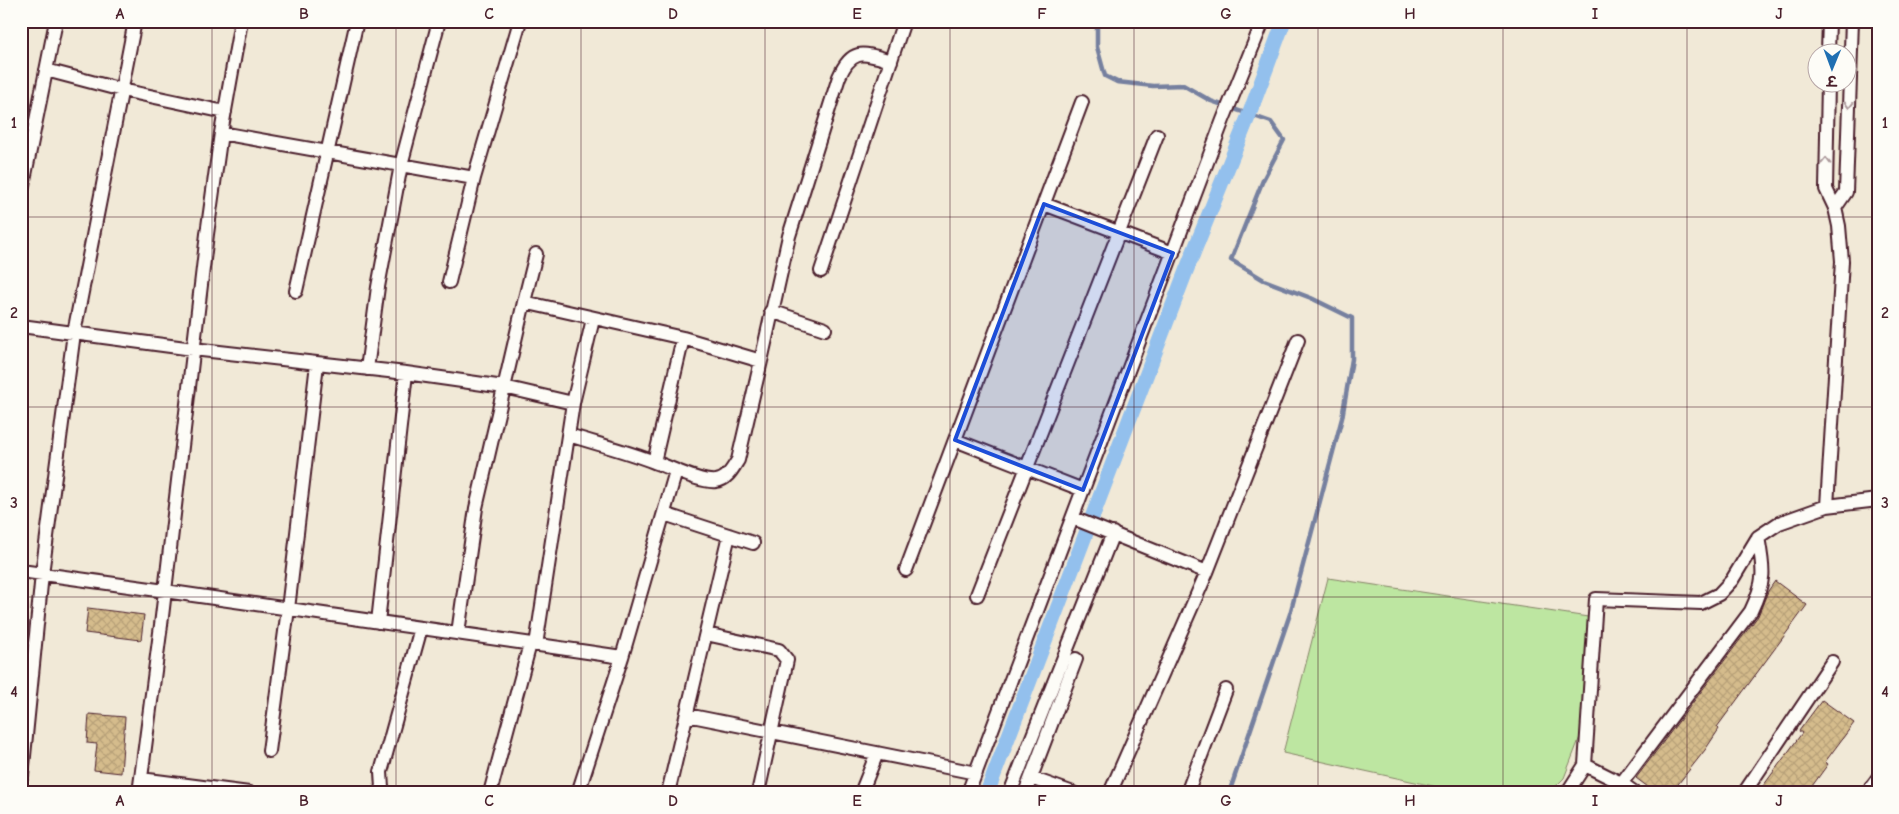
<svg xmlns="http://www.w3.org/2000/svg" width="1899" height="814" font-family="'Comic Neue','Playpen Sans Deva',sans-serif">
  <style>
    .park { fill: #bde6a1; stroke: #848266 }
    .lines { fill: none; stroke-linecap: round; stroke-linejoin: round }
    .stream { stroke: #76809f; stroke-width: 4.5 }
    .canal { stroke: #93c0ed; stroke-width: 15 }
    .building { fill: url(#building-cross-hatch); stroke: #4a1f2b }
    .minor-casing { stroke: #4a1f2b; stroke-width: 16 }
    .minor { stroke: #fdfcf7; stroke-width: 12 }
    .oneway { stroke: #ac999b }
    .marked { fill: #1d4ed8; fill-opacity: 0.2; stroke: #1d4ed8; stroke-width: 4; stroke-linejoin: round }
    .grid { fill: none; stroke: #4a1f2b; stroke-width: 1; stroke-opacity: 0.55 }
    .neatline { fill: none; stroke: #4a1f2b; stroke-width: 2 }
    .grid-label { font-size: 16px; text-anchor: middle; font-weight: bold; fill: #4a1f2b }
  </style>
  <defs>
    <pattern id="building-cross-hatch" width="8" height="8" patternUnits="userSpaceOnUse" patternTransform="scale(1.25)"><rect width="8" height="8" fill="#d5bc8c"/><path d="M0 0l8 8M0 8l8-8" fill="none" stroke="#b8a179"/></pattern>
  </defs>
  <rect width="100%" height="100%" fill="#f1e9d7"/>
  <filter id="ink" filterUnits="userSpaceOnUse"><feTurbulence type="fractalNoise" baseFrequency=".02" numOctaves="2"/><feDisplacementMap in="SourceGraphic" scale="10" xChannelSelector="R" yChannelSelector="G"/><feConvolveMatrix kernelMatrix="1 2 1 2 8 2 1 2 1" color-interpolation-filters="sRGB"/></filter>
  <g filter="url(#ink)">
    <!-- park -->
    <path class="park" d="M1328,578l260,39 -8,120 -16,41 -15,15h-84l-182,-40z"/>
    <g class="lines">
      <!-- stream -->
      <path class="stream" d="M1097,21v26l8,29 12,6 36,4 30,-1 28,16 60,21 13,18 -21,40 -32,80 33,20 47,18 41,20v41l-10,59 -52,196 -61,179"/>
      <!-- canal -->
      <path class="canal" d="M987,793l199,-522 63,-156 35,-94"/>
    </g>
    <!-- building -->
    <path class="building" d="M1775,581l32,24 -90,122 2,2 -14,21 -34,43h-15l-20,-15 122,-162 10,-25z
      M88,608l56,7 -3,25 -56,-7z
      M1822,700l32,23 -29,39 3,2 -21,29h-49l44,-60 -3,-2z
      M89,714l36,3 -4,56 -27,-3 3,-26 -10,-1z"/>
    <g class="lines">
      <!-- minor casing -->
      <g class="minor-casing">
        <path id="minor" d="M1828,52l1,-31
          M46,70l76,20 103,22
          M221,133l253,45 -25,104
          M474,178l46,-157
          M21,195l35,-174
          M1044,204l129,49
          M1835,208l11,-16 6,-171
          M821,271l83,-250
          M296,291l61,-270
          M524,302l159,36 78,23 -23,99c-5,8 -11,20 -22,21 -16,2 -46,-14 -62,-19 -28,-11 -57,-18 -85,-27
          M771,311l54,18
          M21,326l172,23 213,24 98,14 69,16 -37,242
          M761,361l28,-125 50,-159c13,-30 25,-24 52,-16
          M367,369l11,-82 23,-122 38,-144
          M573,403l20,-84
          M955,440l128,50
          M654,462l29,-124
          M1827,506l15,-245 -3,-35 -4,-18 -9,-19 2,-107
          M664,514l89,29
          M1073,518l134,54
          M906,570l176,-468
          M21,571l144,20 457,66
          M977,595l180,-460
          M378,622l28,-249
          M458,633l18,-125 48,-206 12,-48
          M706,634l73,16 8,10 -29,133
          M687,715l289,58
          M269,751l19,-142 29,-245
          M1585,765l36,18 14,10
          M22,776l20,-202 32,-241 61,-312
          M1031,778l42,15
          M141,779l108,14
          M139,793l22,-168 46,-391 14,-101 20,-112
          M386,793l-4,-5 -1,-16 40,-144
          M490,793l40,-149
          M578,793l44,-136 54,-186
          M668,793l61,-258
          M861,793l16,-40
          M968,793l255,-673 40,-99
          M1010,793l103,-260
          M1025,793l51,-134
          M1110,793l97,-221 91,-232
          M1187,793l39,-103
          M1567,793l18,-28 11,-166 105,4 18,-9 13,-14 26,-43 21,-14 48,-17 51,-6
          M1614,793l137,-182c15,-32 13,-40 7,-74
          M1744,793l88,-131
          M1867,793l11,-15"/>
      </g>
      <!-- minor -->
      <use href="#minor" class="minor"/>
    </g>
    <!-- one-way arrows -->
    <defs><path id="oneway-chevron" d="M-2-3.5L2.5 0L-2 3.5" fill="none" stroke-width="1.6" stroke-linecap="round" stroke-linejoin="round" transform="scale(1.25)"/></defs>
    <g class="oneway">
      <use href="#oneway-chevron" transform="translate(1849 105) rotate(92)"/>
      <use href="#oneway-chevron" transform="translate(1826 161) rotate(-89)"/>
    </g>
  </g>
  <!-- marked area -->
  <path class="marked" d="M1044,204l129,49 -90,237 -128,-50z"/>
  <!-- grid -->
  <path class="grid" d="M212,21v772M396,21v772M581,21v772M765,21v772M950,21v772M1134,21v772M1318,21v772M1503,21v772M1687,21v772M21,217h1857M21,407h1857M21,597h1857"/>
  <!-- margin -->
  <rect width="1899" height="814" fill="none" stroke="#fdfcf7" stroke-width="55"/>
  <!-- north arrow -->
  <g transform="translate(1832 68) rotate(181)"><circle r="24" fill="#fdfcf7" stroke="#b5a4a5"/>
  <path d="M0-4L9 19L0 12L-9 19Z" fill="#1f6fb2"/>
  <text y="-8" font-size="14" font-weight="bold" text-anchor="middle" fill="#4a1f2b">उ</text>
  </g>
  <rect x="28" y="28" width="1844" height="758" class="neatline"/>
  <g class="grid-label">
    <text x="120" y="19">A</text>
    <text x="304" y="19">B</text>
    <text x="489" y="19">C</text>
    <text x="673" y="19">D</text>
    <text x="857" y="19">E</text>
    <text x="1042" y="19">F</text>
    <text x="1226" y="19">G</text>
    <text x="1410" y="19">H</text>
    <text x="1595" y="19">I</text>
    <text x="1779" y="19">J</text>
    <text x="14" y="128">1</text>
    <text x="1885" y="128">1</text>
    <text x="14" y="318">2</text>
    <text x="1885" y="318">2</text>
    <text x="14" y="508">3</text>
    <text x="1885" y="508">3</text>
    <text x="14" y="697">4</text>
    <text x="1885" y="697">4</text>
    <text x="120" y="806">A</text>
    <text x="304" y="806">B</text>
    <text x="489" y="806">C</text>
    <text x="673" y="806">D</text>
    <text x="857" y="806">E</text>
    <text x="1042" y="806">F</text>
    <text x="1226" y="806">G</text>
    <text x="1410" y="806">H</text>
    <text x="1595" y="806">I</text>
    <text x="1779" y="806">J</text>
  </g>
</svg>
